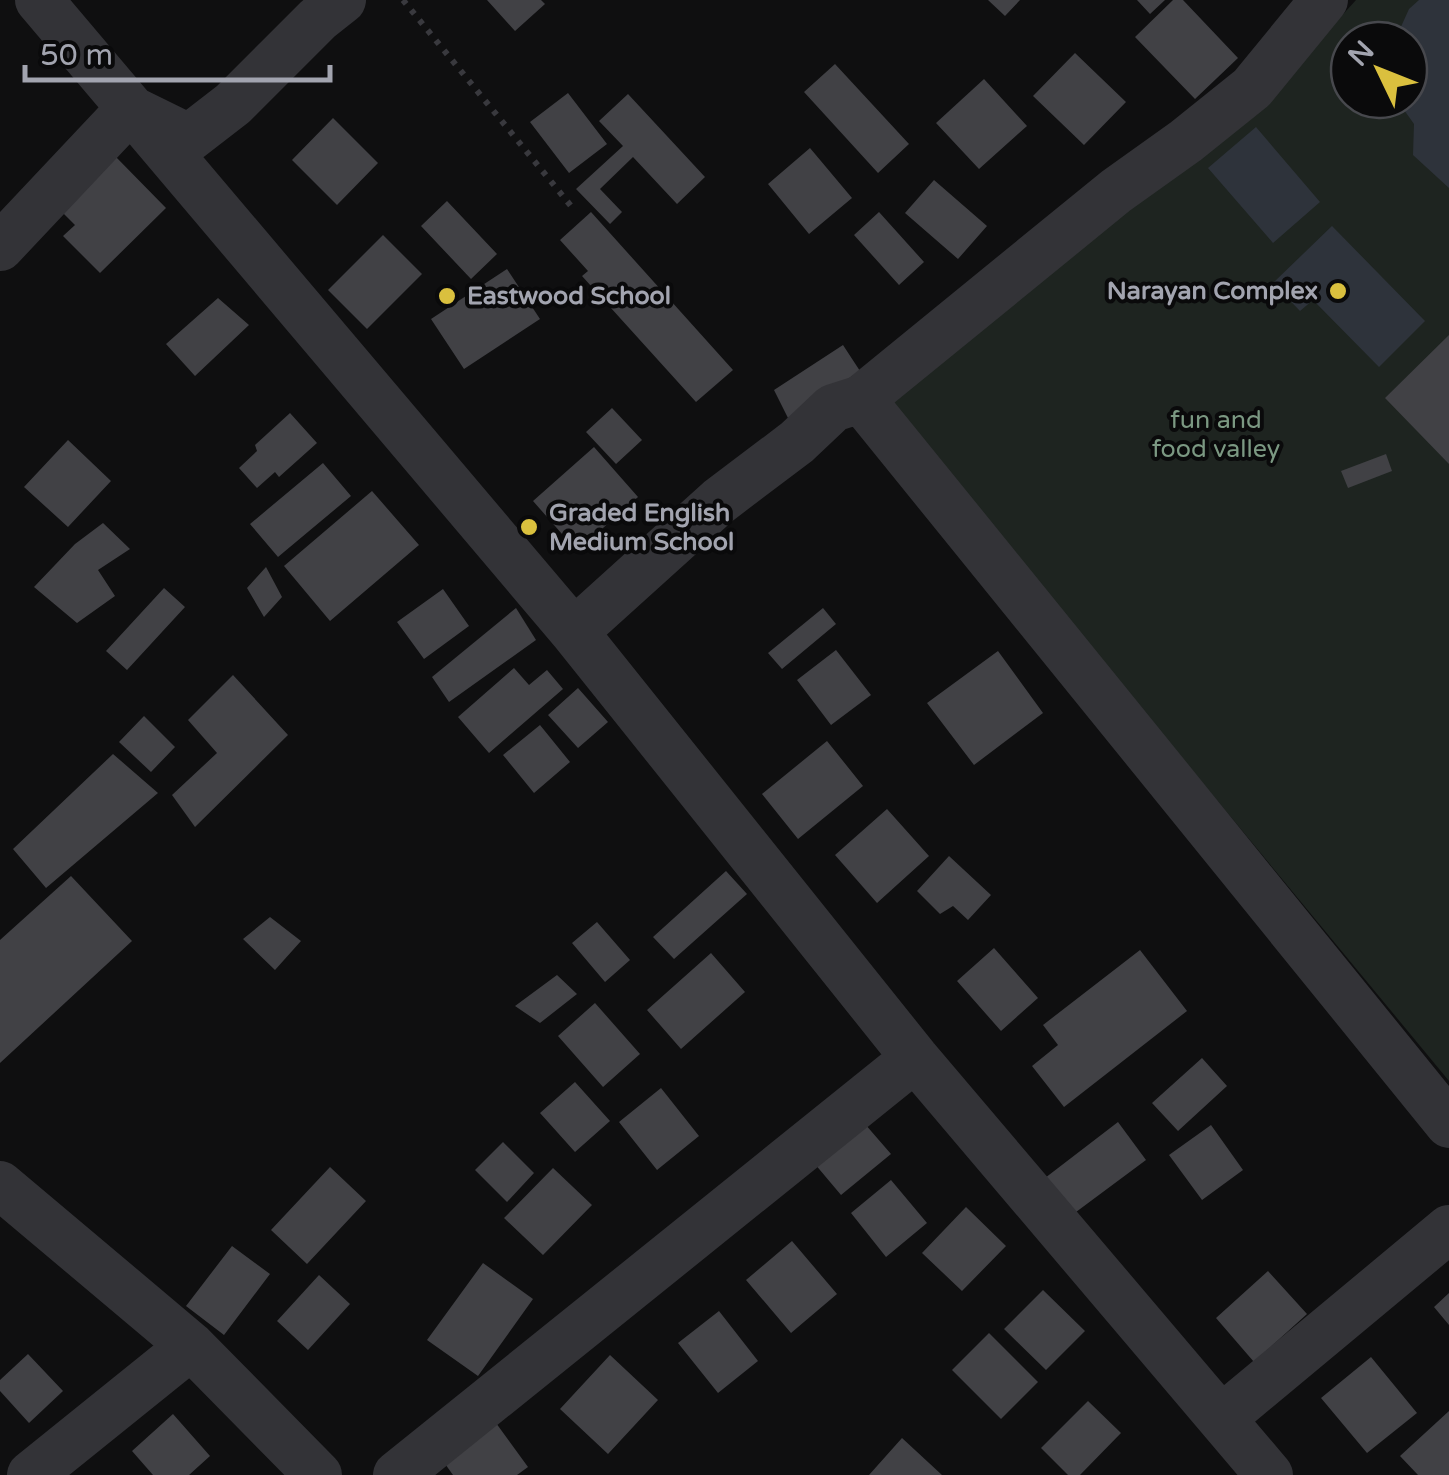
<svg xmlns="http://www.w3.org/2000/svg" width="1449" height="1475" font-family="'Varela Round',sans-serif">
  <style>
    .green { fill: #1e2420; fill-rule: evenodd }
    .water { fill: #2e333b }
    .building { fill: #414145 }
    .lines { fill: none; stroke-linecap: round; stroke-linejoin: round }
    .path { stroke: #39393e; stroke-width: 6; stroke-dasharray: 5 8; stroke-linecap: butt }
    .minor { stroke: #333337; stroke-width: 48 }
    .poi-dot { fill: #dac03e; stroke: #0a0a0b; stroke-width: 4 }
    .labels { text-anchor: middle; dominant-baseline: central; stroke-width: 8; stroke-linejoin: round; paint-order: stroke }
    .poi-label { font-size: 25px; font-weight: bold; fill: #a2a4af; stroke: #0a0a0b; text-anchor: start }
    .park-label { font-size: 25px; fill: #7b9882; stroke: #0a0a0b }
  </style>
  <rect width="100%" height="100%" fill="#0f0f10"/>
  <!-- green -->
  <path class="green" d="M1356,0h93v1081l-562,-680 381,-304zM1349,40h60v60h-60z"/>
  <!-- water -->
  <path class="water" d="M1419,0h30v188l-36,-33 1,-31 -17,-24h12v-60h-14l14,-31z
    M1256,127l64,75 -47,41 -65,-75z
    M1332,226l93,95 -46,46 -66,-67 -13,11 -27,-28z"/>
  <!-- building -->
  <path class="building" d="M487,0h54l4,4 -30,27z
    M988,0h32l-15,16z
    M1137,0h28l-15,14z
    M1173,0h10l55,58 -43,41 -60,-62z
    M1075,53l51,49 -42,43 -51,-49z
    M835,64l74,80 -31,29 -74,-81z
    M984,79l43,47 -48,43 -43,-46z
    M568,93l39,51 -38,29 -39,-51z
    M628,94l77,83 -28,27 -44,-47 -33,32 22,23 -12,12 -34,-35 47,-43 -24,-25z
    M333,118l45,45 -41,42 -45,-45z
    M810,148l42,50 -43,36 -41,-50z
    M116,157l50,51 -66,65 -37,-37 12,-11 -14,-14z
    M934,180l53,46 -29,33 -53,-46z
    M447,201l50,53 -26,25 -50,-53z
    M591,212l142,158 -37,32 -114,-126 6,-5 -28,-31z
    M879,212l45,50 -25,23 -45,-50z
    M383,235l39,39 -55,55 -39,-39z
    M507,269l33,50 -76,50 -33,-50z
    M218,298l31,27 -54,51 -29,-32z
    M1449,335v129l-64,-66z
    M843,345l17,26 -72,47 -14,-28z
    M612,408l30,32 -26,24 -30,-32z
    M290,413l27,30 -38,34 -4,-5 -18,16 -18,-20 18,-17 -2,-6z
    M68,440l43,41 -43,46 -44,-40z
    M594,447l44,50 -61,54 -44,-50z
    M1386,454l6,17 -44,17 -7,-17z
    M323,463l28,33 -73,61 -28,-33z
    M372,491l47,54 -89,76 -46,-55z
    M103,523l27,26 -32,21 17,26 -38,27 -43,-36 41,-43z
    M266,567l16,30 -18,20 -17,-29z
    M164,588l21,19 -58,63 -21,-19z
    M443,589l26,37 -45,33 -27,-37z
    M516,608l20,32 -87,62 -17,-25z
    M823,608l13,16 -54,45 -14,-16z
    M836,650l35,45 -40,30 -34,-45z
    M998,651l45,62 -69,52 -47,-62z
    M514,668l15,17 18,-15 16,19 -74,64 -31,-36z
    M233,675l55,60 -93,92 -23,-32 45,-42 -29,-33z
    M578,688l30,34 -30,26 -30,-33z
    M144,716l31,31 -24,25 -32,-30z
    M540,725l30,37 -36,31 -31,-38z
    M827,741l36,45 -65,53 -36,-45z
    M113,754l45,39 -112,95 -33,-39z
    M887,809l42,47 -52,47 -42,-48z
    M949,856l42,39 -23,25 -15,-14 -13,8 -23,-23z
    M726,871l21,23 -73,65 -21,-22z
    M71,876l61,65 -132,122v-123z
    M270,917l31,24 -26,29 -32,-31z
    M597,922l33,38 -25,22 -33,-39z
    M994,948l44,50 -37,33 -44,-50z
    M1140,950l47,61 -123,96 -32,-41 26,-21 -15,-20z
    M711,953l34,39 -64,57 -34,-39z
    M557,975l20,19 -37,29 -25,-17z
    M595,1003l45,51 -37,33 -45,-51z
    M1202,1058l25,28 -49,45 -26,-28z
    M575,1082l35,39 -35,31 -35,-39z
    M661,1088l38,48 -42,34 -38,-48z
    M858,1116l33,38 -50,41 -32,-38z
    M1118,1122l28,38 -74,55 -27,-37z
    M1211,1125l32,45 -41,30 -33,-45z
    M503,1142l31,31 -27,29 -32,-32z
    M330,1167l36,34 -59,63 -36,-34z
    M553,1168l39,37 -49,50 -39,-37z
    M891,1180l36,43 -41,34 -35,-44z
    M966,1207l40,39 -44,45 -40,-38z
    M792,1241l45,53 -46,39 -45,-53z
    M232,1246l38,28 -46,61 -38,-29z
    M483,1263l50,36 -55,77 -51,-36z
    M1268,1271l39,43 -53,48 -38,-44z
    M319,1275l31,29 -42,46 -31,-29z
    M1043,1290l42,41 -39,39 -42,-41z
    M1449,1293v32l-15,-18z
    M719,1311l39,50 -40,32 -40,-50z
    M989,1333l49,49 -37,37 -49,-49z
    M28,1354l35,37 -34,32 -29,-32v-11z
    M610,1355l48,45 -50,54 -48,-45z
    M1371,1357l46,56 -50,40 -46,-55z
    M1088,1401l33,32 -41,42h-12l-27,-27z
    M1449,1411v64h-31l-18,-19z
    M173,1414l37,42 -21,19h-36l-21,-24z
    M496,1423l32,44 -11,8h-64l-10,-14z
    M902,1438l40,37h-73z"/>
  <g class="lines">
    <!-- path -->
    <path class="path" d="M403,0l168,206"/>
    <!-- minor -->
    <path class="minor" d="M39,0l535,632 341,426 354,417
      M0,247l130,-138 59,29 44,-34 85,-85 24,-19
      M861,399l588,725
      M574,632l145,-131 78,-59 36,-34 28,-9 255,-208 70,-50 66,-53 72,-88
      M0,1185l191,161 127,129
      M1222,1418l227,-189
      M31,1475l160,-129
      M397,1475l518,-417"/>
  </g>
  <!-- markers -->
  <g class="poi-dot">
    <circle cx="1338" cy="291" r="10"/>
    <circle cx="447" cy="296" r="10"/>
    <circle cx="529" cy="527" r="10"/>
  </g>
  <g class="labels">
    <!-- poi labels -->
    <g class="poi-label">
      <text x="1318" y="291" text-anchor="end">Narayan Complex</text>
      <text x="467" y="296">Eastwood School</text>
      <text x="549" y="513">Graded English<tspan x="549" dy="29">Medium School</tspan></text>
    </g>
    <!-- park labels -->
    <g class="park-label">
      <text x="1216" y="420">fun and<tspan x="1216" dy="29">food valley</tspan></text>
    </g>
  </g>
  <!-- north arrow -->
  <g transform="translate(1379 70) rotate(313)"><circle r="48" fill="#0a0a0b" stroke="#47484d" stroke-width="2.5"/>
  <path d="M0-8L18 38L0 25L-18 38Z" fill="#dac03e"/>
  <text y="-15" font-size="28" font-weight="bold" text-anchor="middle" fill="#a2a4af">N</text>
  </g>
  <!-- scale -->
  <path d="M25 65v15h305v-15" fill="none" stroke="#a2a4af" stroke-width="5"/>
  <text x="40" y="65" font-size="30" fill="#a2a4af" stroke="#0a0a0b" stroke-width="8" paint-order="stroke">50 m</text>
</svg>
